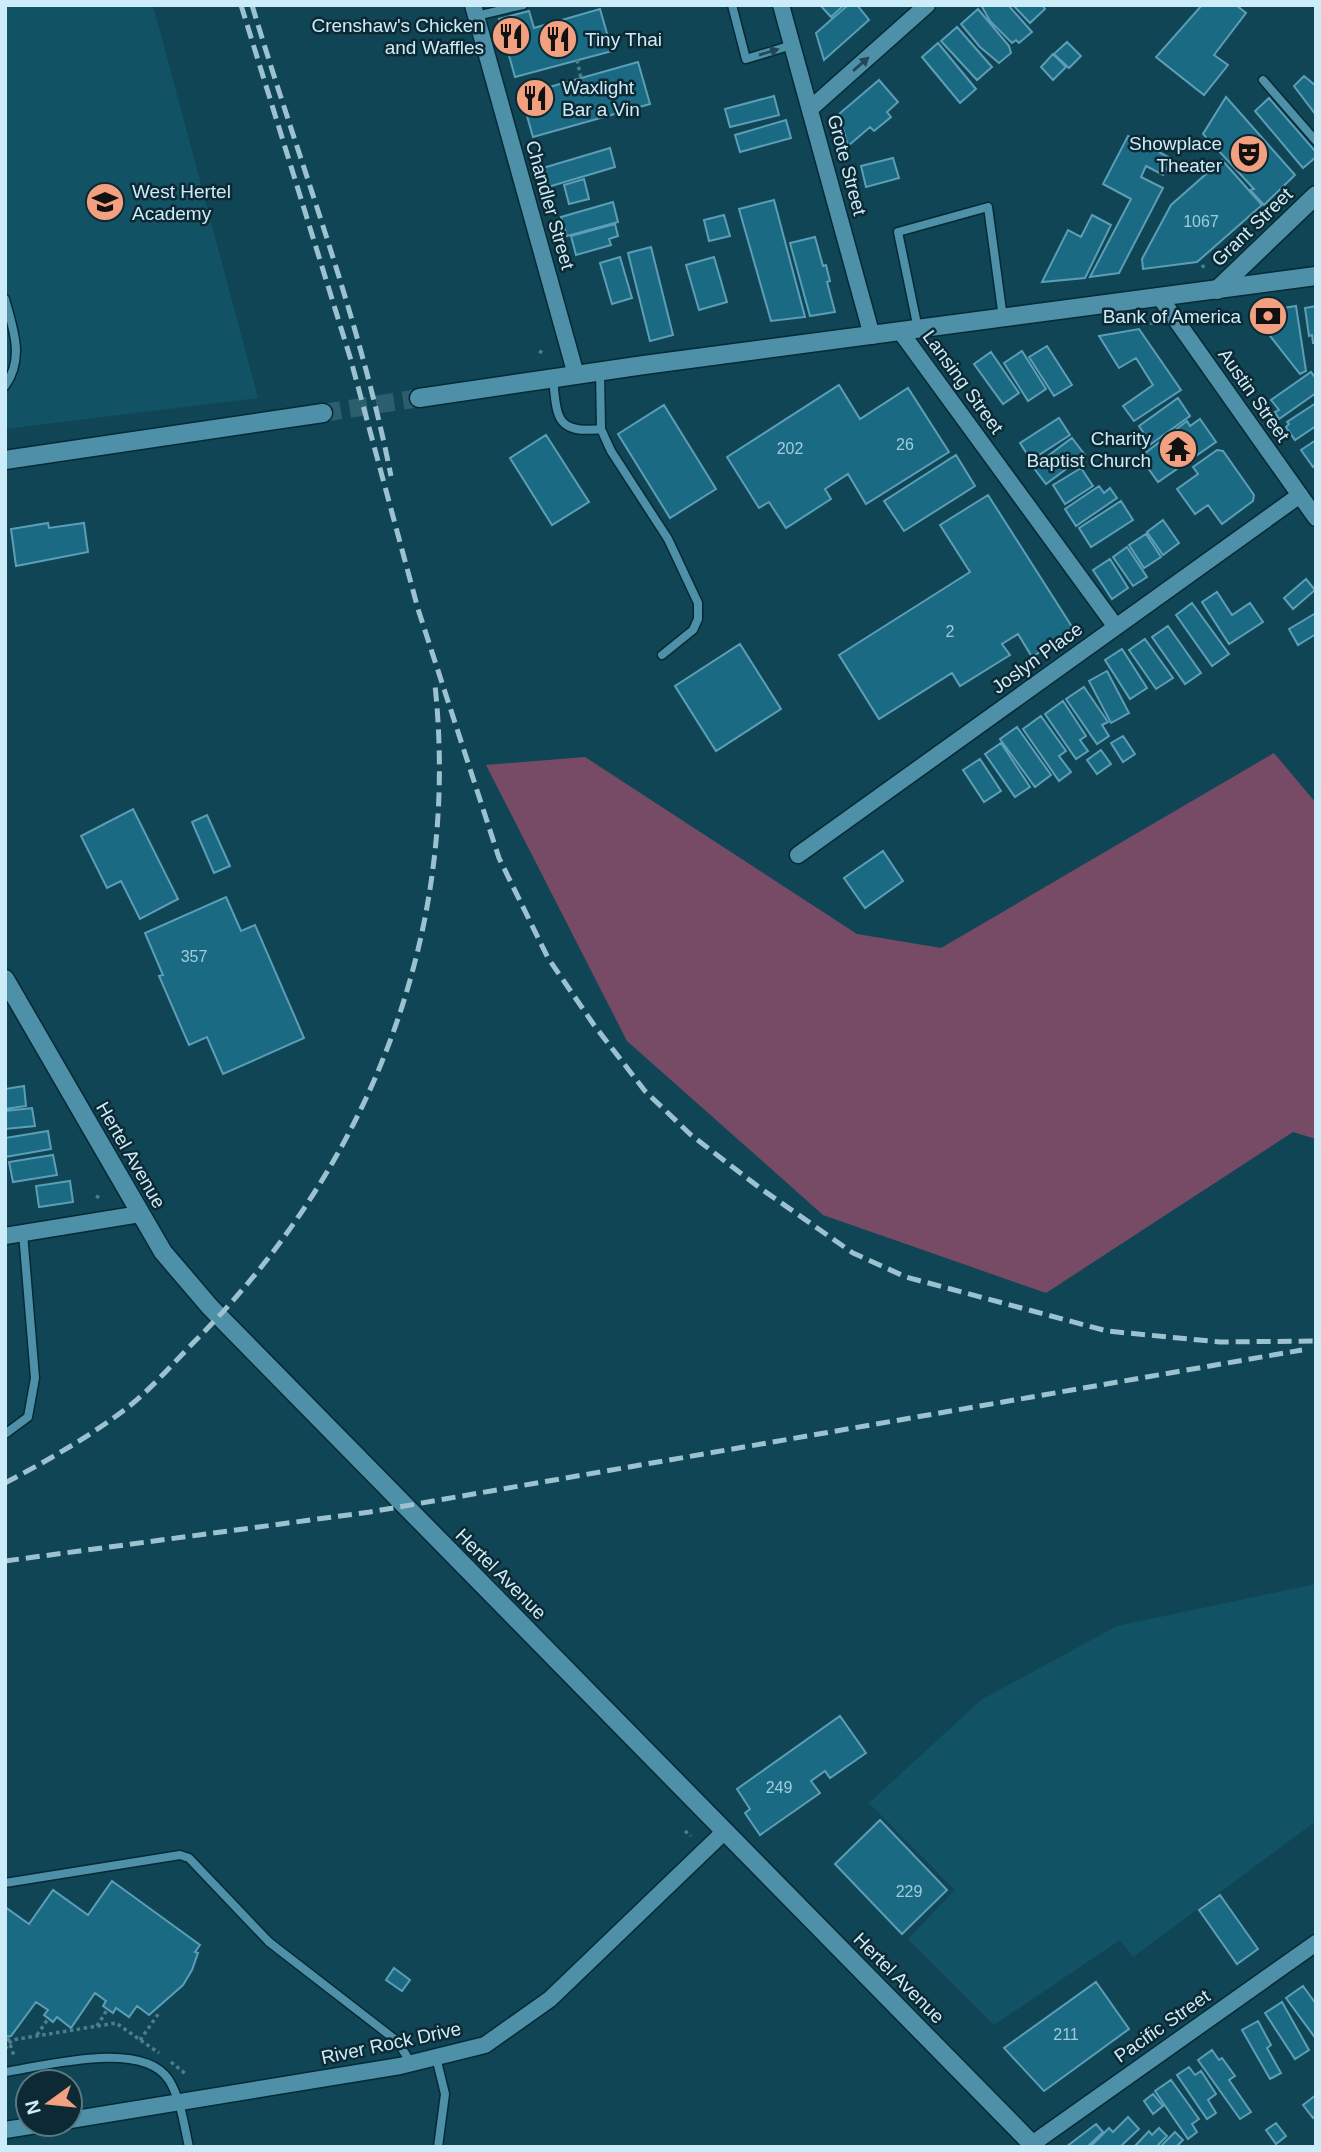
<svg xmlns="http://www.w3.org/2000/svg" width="1321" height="2152" font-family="Helvetica,sans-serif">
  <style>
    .built { fill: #125265 }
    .green { fill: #774b66 }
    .building { fill: #1b6a83; stroke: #5c9eb5; stroke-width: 2 }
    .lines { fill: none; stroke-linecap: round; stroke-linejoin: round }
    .secondary-tunnel { stroke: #2c5e6e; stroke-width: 18; stroke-dasharray: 18 9; stroke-linecap: butt }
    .service-casing { stroke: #052a35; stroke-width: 11 }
    .minor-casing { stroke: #052a35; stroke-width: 19 }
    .tertiary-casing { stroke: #052a35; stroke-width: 21 }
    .secondary-casing { stroke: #052a35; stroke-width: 21 }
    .path { stroke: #4f7d8c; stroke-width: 3.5; stroke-dasharray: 3.5 3.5; stroke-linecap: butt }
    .service { stroke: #4e90a7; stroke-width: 8 }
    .minor { stroke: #4e90a7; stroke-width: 16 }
    .tertiary { stroke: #4e90a7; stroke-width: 18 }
    .secondary { stroke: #4e90a7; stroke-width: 18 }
    .rail { stroke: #9cc1cf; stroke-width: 5; stroke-dasharray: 14 7; stroke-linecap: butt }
    .oneway { fill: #204856 }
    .labels { text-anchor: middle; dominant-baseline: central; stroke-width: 5; stroke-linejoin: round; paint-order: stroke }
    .number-label { font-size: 16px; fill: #a0ccdc }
    .poi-label { font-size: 19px; fill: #ccecf9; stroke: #0d2933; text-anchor: end }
    .street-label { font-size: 19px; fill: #ccecf9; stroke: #0d2933 }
  </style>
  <rect width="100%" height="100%" fill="#104556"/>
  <!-- built -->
  <path class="built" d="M5,5h148l105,393 -253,31z
    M1316,1584v237l-183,136 -13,-17 -126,85 -86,-86 47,-49 -86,-87 112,-103 136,-74z"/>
  <!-- green -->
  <path class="green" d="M1274,753l42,50v336l-23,-7 -247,161 -223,-78 -196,-174 -141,-276 99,-8 272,177 84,14z"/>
  <!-- building -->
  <path class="building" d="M820,5h24l-13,12z
    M848,5h9l12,15 -45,40 -8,-27z
    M981,5h27l24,27 -13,11 -3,-3 -4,3 -22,-22z
    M1013,5h29l3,4 -15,14z
    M1202,5h34l10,8 -32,42 14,10 -24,30 -48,-38z
    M600,9l12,42 -97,26 -16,-58 30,-8 5,17z
    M978,9l31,37 2,7 -12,10 -19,-16 -19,-23z
    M957,27l35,40 -15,13 -36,-39z
    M1067,42l14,14 -12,12 -15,-14z
    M938,43l38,46 -16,14 -38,-46z
    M1053,54l13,13 -13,13 -12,-13z
    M638,62l12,42 -117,33 -12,-42z
    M1304,76l12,10v29l-22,-29z
    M879,80l19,22 -11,10 4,5 -17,14 -4,-4 -22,19 -9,-32z
    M774,96l5,19 -49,12 -5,-18z
    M1226,97l69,78 -31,30 -14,-15 4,-1 -51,-55z
    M1269,98l47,54v5l-13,11 -48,-57z
    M786,120l5,18 -51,14 -5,-17z
    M1128,136l44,23 -9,16 -17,-9 -5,11 22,11 -44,85 -29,4 41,-78 -28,-15z
    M610,148l5,19 -67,20 -5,-19z
    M893,158l6,20 -33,9 -5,-21z
    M1222,160l40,45 -65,57 -54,7 -1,-10 29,-54z
    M584,179l5,20 -20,5 -5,-19z
    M774,200l31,117 -34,4 -32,-112z
    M613,202l5,20 -51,14 -6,-19z
    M724,215l6,21 -21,5 -5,-21z
    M1092,215l19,10 -26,53 -43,4 26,-52 13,7z
    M615,224l3,12 -9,3 2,6 -35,10 -5,-19z
    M815,237l8,29 3,-1 4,16 -3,1 8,30 -25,4 -20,-73z
    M651,247l22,88 -23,6 -22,-88z
    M620,257l12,41 -20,6 -12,-41z
    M714,257l13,45 -28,8 -13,-45z
    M1296,306l10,65 -6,3 -48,-61z
    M1316,306v37h-3l-1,-8 -3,1 -4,-28z
    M1139,329l42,61 -47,31 -11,-15 30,-21 -17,-27 -17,10 -20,-32z
    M1047,346l25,39 -18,11 -25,-39z
    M1022,351l24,38 -18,12 -24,-38z
    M991,352l28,41 -16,11 -29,-40z
    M1311,372l5,7v14l-37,26 -4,-7 4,-2 -8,-10z
    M839,385l21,34 48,-31 41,64 -83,52 -18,-30 -23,15 6,10 -45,29 -17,-26 -10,6 -32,-51z
    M1178,398l12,18 -39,28 -12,-18z
    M1316,403v23l-21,14 -9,-13 3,-3 -2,-2z
    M664,405l52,84 -46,29 -52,-84z
    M1059,418l11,17 -39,25 -11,-17z
    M1200,419l16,23 -58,40 -18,-25 47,-36 3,5z
    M546,435l43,67 -37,23 -42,-67z
    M1072,438l13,17 -39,29 -13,-17z
    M1316,440v24l-3,3 -12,-17z
    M1217,450l6,1 31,44 -1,6 -31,23 -14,-19 -13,9 -18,-25 21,-15 -5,-7z
    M956,455l19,31 -71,45 -20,-30z
    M1081,468l12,18 -28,18 -12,-19z
    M1099,486l5,7 6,-5 7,10 -41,28 -11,-17z
    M988,495l86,135 -42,27 -14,-23 -16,10 8,11 -50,31 -8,-13 -73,46 -40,-64 131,-83 -30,-47z
    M1121,501l12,19 -42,27 -12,-19z
    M1163,520l16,23 -16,12 -16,-23z
    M48,523l1,5 35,-5 4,29 -72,14 -5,-37z
    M1146,534l15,23 -17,11 -15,-23z
    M1127,547l20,30 -14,9 -20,-29z
    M1110,559l18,29 -16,11 -19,-29z
    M1306,579l9,11 -22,19 -9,-11z
    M1217,592l15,23 18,-12 13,19 -34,22 -27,-42z
    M1192,603l37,51 -17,12 -36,-51z
    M1316,613v21l-18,11 -9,-16z
    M1168,626l33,47 -16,11 -33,-47z
    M1145,639l28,39 -17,11 -27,-39z
    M740,644l41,65 -65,42 -41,-65z
    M1122,649l25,39 -17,11 -25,-39z
    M1107,671l22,42 -18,10 -22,-42z
    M1084,687l24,35 -6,3 7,11 -12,8 -31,-45z
    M1063,701l23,35 -6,4 8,11 -12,8 -31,-45z
    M1041,716l25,35 -7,5 12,16 -12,9 -36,-52z
    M1017,727l34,48 -16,12 -35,-48z
    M1123,736l12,18 -12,8 -12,-19z
    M1001,743l29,44 -15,10 -30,-43z
    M1101,750l10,14 -14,10 -10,-14z
    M980,759l21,32 -17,11 -21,-32z
    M133,809l45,90 -38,20 -19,-38 -14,7 -26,-52z
    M207,815l23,51 -16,7 -22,-51z
    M883,851l20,30 -38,27 -21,-30z
    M226,897l15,34 14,-6 49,113 -81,36 -16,-37 -18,8 -30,-69 4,-1 -18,-42z
    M24,1086l2,20 -21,3v-20z
    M32,1108l3,18 -30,3v-18z
    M48,1131l3,18 -46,8v-19z
    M53,1155l4,20 -44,7 -4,-20z
    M70,1181l3,21 -34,5 -3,-21z
    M840,1716l26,37 -36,25 -5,-7 -14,10 9,12 -60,42 -15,-22 5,-4 -13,-20z
    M880,1820l67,70 -45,44 -67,-70z
    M112,1881l88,64 -5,7 3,1 -6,17 -9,15 -34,30 -12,-9 -8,11 -13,-9 -3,5 -10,-7 3,-5 -11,-8 -24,35 -14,-11 -4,5 -9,-7 4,-5 -12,-8 -25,34 -6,1v-130l24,17 24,-34 35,25z
    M1220,1895l38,54 -21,15 -38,-54z
    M394,1968l16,12 -8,11 -16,-11z
    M1096,1982l33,47 -85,62 -40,-43z
    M1303,1986l13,18v35l-30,-41z
    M1282,2002l27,48 -14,9 -30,-46z
    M1258,2021l13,24 -4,3 14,25 -11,6 -28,-49z
    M1212,2050l7,10 3,-2 13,18 -6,4 22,32 -11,7 -42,-59z
    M1189,2067l6,8 6,-4 15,23 -8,6 8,13 -9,6 -30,-44z
    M1171,2080l28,39 -7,5 5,8 -9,7 -33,-48z
    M1153,2094l10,12 -10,8 -9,-13z
    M1316,2095v20l-3,3 -10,-13z
    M1128,2117l11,12 -19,18h-30l19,-19 4,4z
    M1276,2123l10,13 -10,8 -10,-14z
    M1096,2124l7,8 -16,15h-21z
    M1159,2128l8,8 -11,11h-22l15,-16 3,4z
    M1175,2132l8,8 -7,7h-12l-2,-2z"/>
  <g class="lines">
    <!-- secondary-tunnel -->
    <path class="secondary-tunnel" d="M323,413l96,-15"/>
    <!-- service casing -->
    <g class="service-casing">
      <path id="service" d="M732,5l14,54 46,-14
        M476,16l47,-11
        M1263,80l53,61
        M5,299c8,30 20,59 0,87
        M918,329l-20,-97 90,-25 15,111
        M600,372l1,57 10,22 57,88 30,64v16l-5,11 -31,25
        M553,379c4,39 3,55 48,50
        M5,1434l23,-17 7,-39 -12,-145
        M5,1883l175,-28 9,3 80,84 128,99 14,22
        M436,2057l9,37 -7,53
        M5,2072c40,-6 138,-33 164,8 12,20 15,45 20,67"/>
    </g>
    <!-- minor casing -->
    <g class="minor-casing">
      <path id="minor" d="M473,5l103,370
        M781,5l91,331
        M810,109l117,-104
        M1159,296l157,222
        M900,331l216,296
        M798,855l502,-360
        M5,1236l135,-22
        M70,2120l330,-54 85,-21 65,-46 175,-168
        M5,2130l38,-6
        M1032,2144l284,-201"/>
    </g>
    <!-- tertiary casing -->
    <g class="tertiary-casing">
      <path id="tertiary" d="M1217,290l99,-95
        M5,979l158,273 47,55 825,840"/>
    </g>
    <!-- secondary casing -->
    <g class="secondary-casing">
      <path id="secondary" d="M419,398l225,-33 672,-89
        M5,460l318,-47"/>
    </g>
    <!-- path -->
    <path class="path" d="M577,60l4,18
      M1202,265l3,4
      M1143,324l10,-1
      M539,351l4,2
      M96,1196l6,3
      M685,1831l6,5
      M97,2026l10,-16
      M37,2035l11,-16
      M8,2038l6,18
      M140,2040l19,-27
      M5,2049l7,-9 104,-17 43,30
      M171,2062l16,13"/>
    <!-- service -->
    <use href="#service" class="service"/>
    <!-- minor -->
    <use href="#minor" class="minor"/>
    <!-- tertiary -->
    <use href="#tertiary" class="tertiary"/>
    <!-- secondary -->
    <use href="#secondary" class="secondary"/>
    <!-- rail -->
    <path class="rail" d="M241,5l109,352 68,252 81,249 49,100 46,67 51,66 46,44 69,53 93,65 53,24 201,54 113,11 96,-1
      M252,5c47,157 107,310 139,471
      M5,1483c40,-21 82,-45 118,-72 27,-20 51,-49 75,-73 173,-175 263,-407 237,-653
      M5,1561l365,-49 932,-162"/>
  </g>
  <!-- one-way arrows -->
  <defs><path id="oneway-solid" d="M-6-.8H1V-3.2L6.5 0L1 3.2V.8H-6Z" transform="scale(1.75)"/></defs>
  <g class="oneway">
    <use href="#oneway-solid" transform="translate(769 52) rotate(-17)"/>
    <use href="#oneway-solid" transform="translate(861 64) rotate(-41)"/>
  </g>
  <!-- icons -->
  <defs>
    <g id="restaurant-disc" transform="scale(2.0125)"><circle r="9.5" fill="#f2a07f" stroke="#0d2933"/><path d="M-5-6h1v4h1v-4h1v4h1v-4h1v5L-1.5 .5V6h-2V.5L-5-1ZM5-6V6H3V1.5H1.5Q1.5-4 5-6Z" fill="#111"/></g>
    <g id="theatre-disc" transform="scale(2.0125)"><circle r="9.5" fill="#f2a07f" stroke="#0d2933"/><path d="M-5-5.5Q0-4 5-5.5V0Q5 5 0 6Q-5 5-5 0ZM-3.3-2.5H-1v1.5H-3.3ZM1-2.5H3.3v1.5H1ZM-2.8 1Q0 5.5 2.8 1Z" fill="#111"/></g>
    <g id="school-disc" transform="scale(2.0125)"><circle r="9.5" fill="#f2a07f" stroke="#0d2933"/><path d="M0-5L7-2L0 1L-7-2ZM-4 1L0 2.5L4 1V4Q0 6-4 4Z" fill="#111"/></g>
    <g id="bank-disc" transform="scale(2.0125)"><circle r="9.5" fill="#f2a07f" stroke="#0d2933"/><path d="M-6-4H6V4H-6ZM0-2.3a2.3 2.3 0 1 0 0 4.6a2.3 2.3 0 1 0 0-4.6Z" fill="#111"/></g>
    <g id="temple-disc" transform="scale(2.0125)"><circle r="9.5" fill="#f2a07f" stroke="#0d2933"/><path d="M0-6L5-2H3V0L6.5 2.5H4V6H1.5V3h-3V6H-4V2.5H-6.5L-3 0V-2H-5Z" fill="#111"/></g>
  </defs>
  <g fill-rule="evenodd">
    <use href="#restaurant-disc" x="511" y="36"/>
    <use href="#restaurant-disc" x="558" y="39"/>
    <use href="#restaurant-disc" x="535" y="98"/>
    <use href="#theatre-disc" x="1249" y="154"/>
    <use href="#school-disc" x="105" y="202"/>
    <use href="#bank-disc" x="1268" y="316"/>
    <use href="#temple-disc" x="1178" y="449"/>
  </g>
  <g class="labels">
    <!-- number labels -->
    <g class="number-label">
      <text x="1201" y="221">1067</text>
      <text x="905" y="444">26</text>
      <text x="790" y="448">202</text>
      <text x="950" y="631">2</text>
      <text x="194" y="956">357</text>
      <text x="779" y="1787">249</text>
      <text x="909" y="1891">229</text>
      <text x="1066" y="2034">211</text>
    </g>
    <!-- poi labels -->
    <g class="poi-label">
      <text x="484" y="25">Crenshaw's Chicken<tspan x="484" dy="22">and Waffles</tspan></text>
      <text x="585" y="39" text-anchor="start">Tiny Thai</text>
      <text x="562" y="87" text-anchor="start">Waxlight<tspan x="562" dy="22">Bar a Vin</tspan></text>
      <text x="1222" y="143">Showplace<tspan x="1222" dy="22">Theater</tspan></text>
      <text x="132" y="191" text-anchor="start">West Hertel<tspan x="132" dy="22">Academy</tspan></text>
      <text x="1241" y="316">Bank of America</text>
      <text x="1151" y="438">Charity<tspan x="1151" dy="22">Baptist Church</tspan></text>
    </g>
    <!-- street labels -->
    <g class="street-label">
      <text transform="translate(847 165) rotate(75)">Grote Street</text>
      <text transform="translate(550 205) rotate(74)">Chandler Street</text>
      <text transform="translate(1252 227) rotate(-44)">Grant Street</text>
      <text transform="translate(963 382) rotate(54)">Lansing Street</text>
      <text transform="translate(1254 395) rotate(55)">Austin Street</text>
      <text transform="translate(1037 658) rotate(-36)">Joslyn Place</text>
      <text transform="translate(131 1155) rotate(60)">Hertel Avenue</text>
      <text transform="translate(501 1574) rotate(45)">Hertel Avenue</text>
      <text transform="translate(899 1978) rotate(45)">Hertel Avenue</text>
      <text transform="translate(1162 2026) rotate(-35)">Pacific Street</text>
      <text transform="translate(391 2043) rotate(-12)">River Rock Drive</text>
    </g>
  </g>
  <!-- border -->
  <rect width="1321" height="2152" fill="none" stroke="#ccecf9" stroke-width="14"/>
  <!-- north arrow -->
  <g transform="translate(49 2103) rotate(255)"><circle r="33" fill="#0d2933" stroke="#597782" stroke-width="2"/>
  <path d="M0-5L12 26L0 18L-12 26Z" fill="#f2a07f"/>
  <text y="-10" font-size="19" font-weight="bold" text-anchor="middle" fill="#ccecf9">N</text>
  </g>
</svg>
